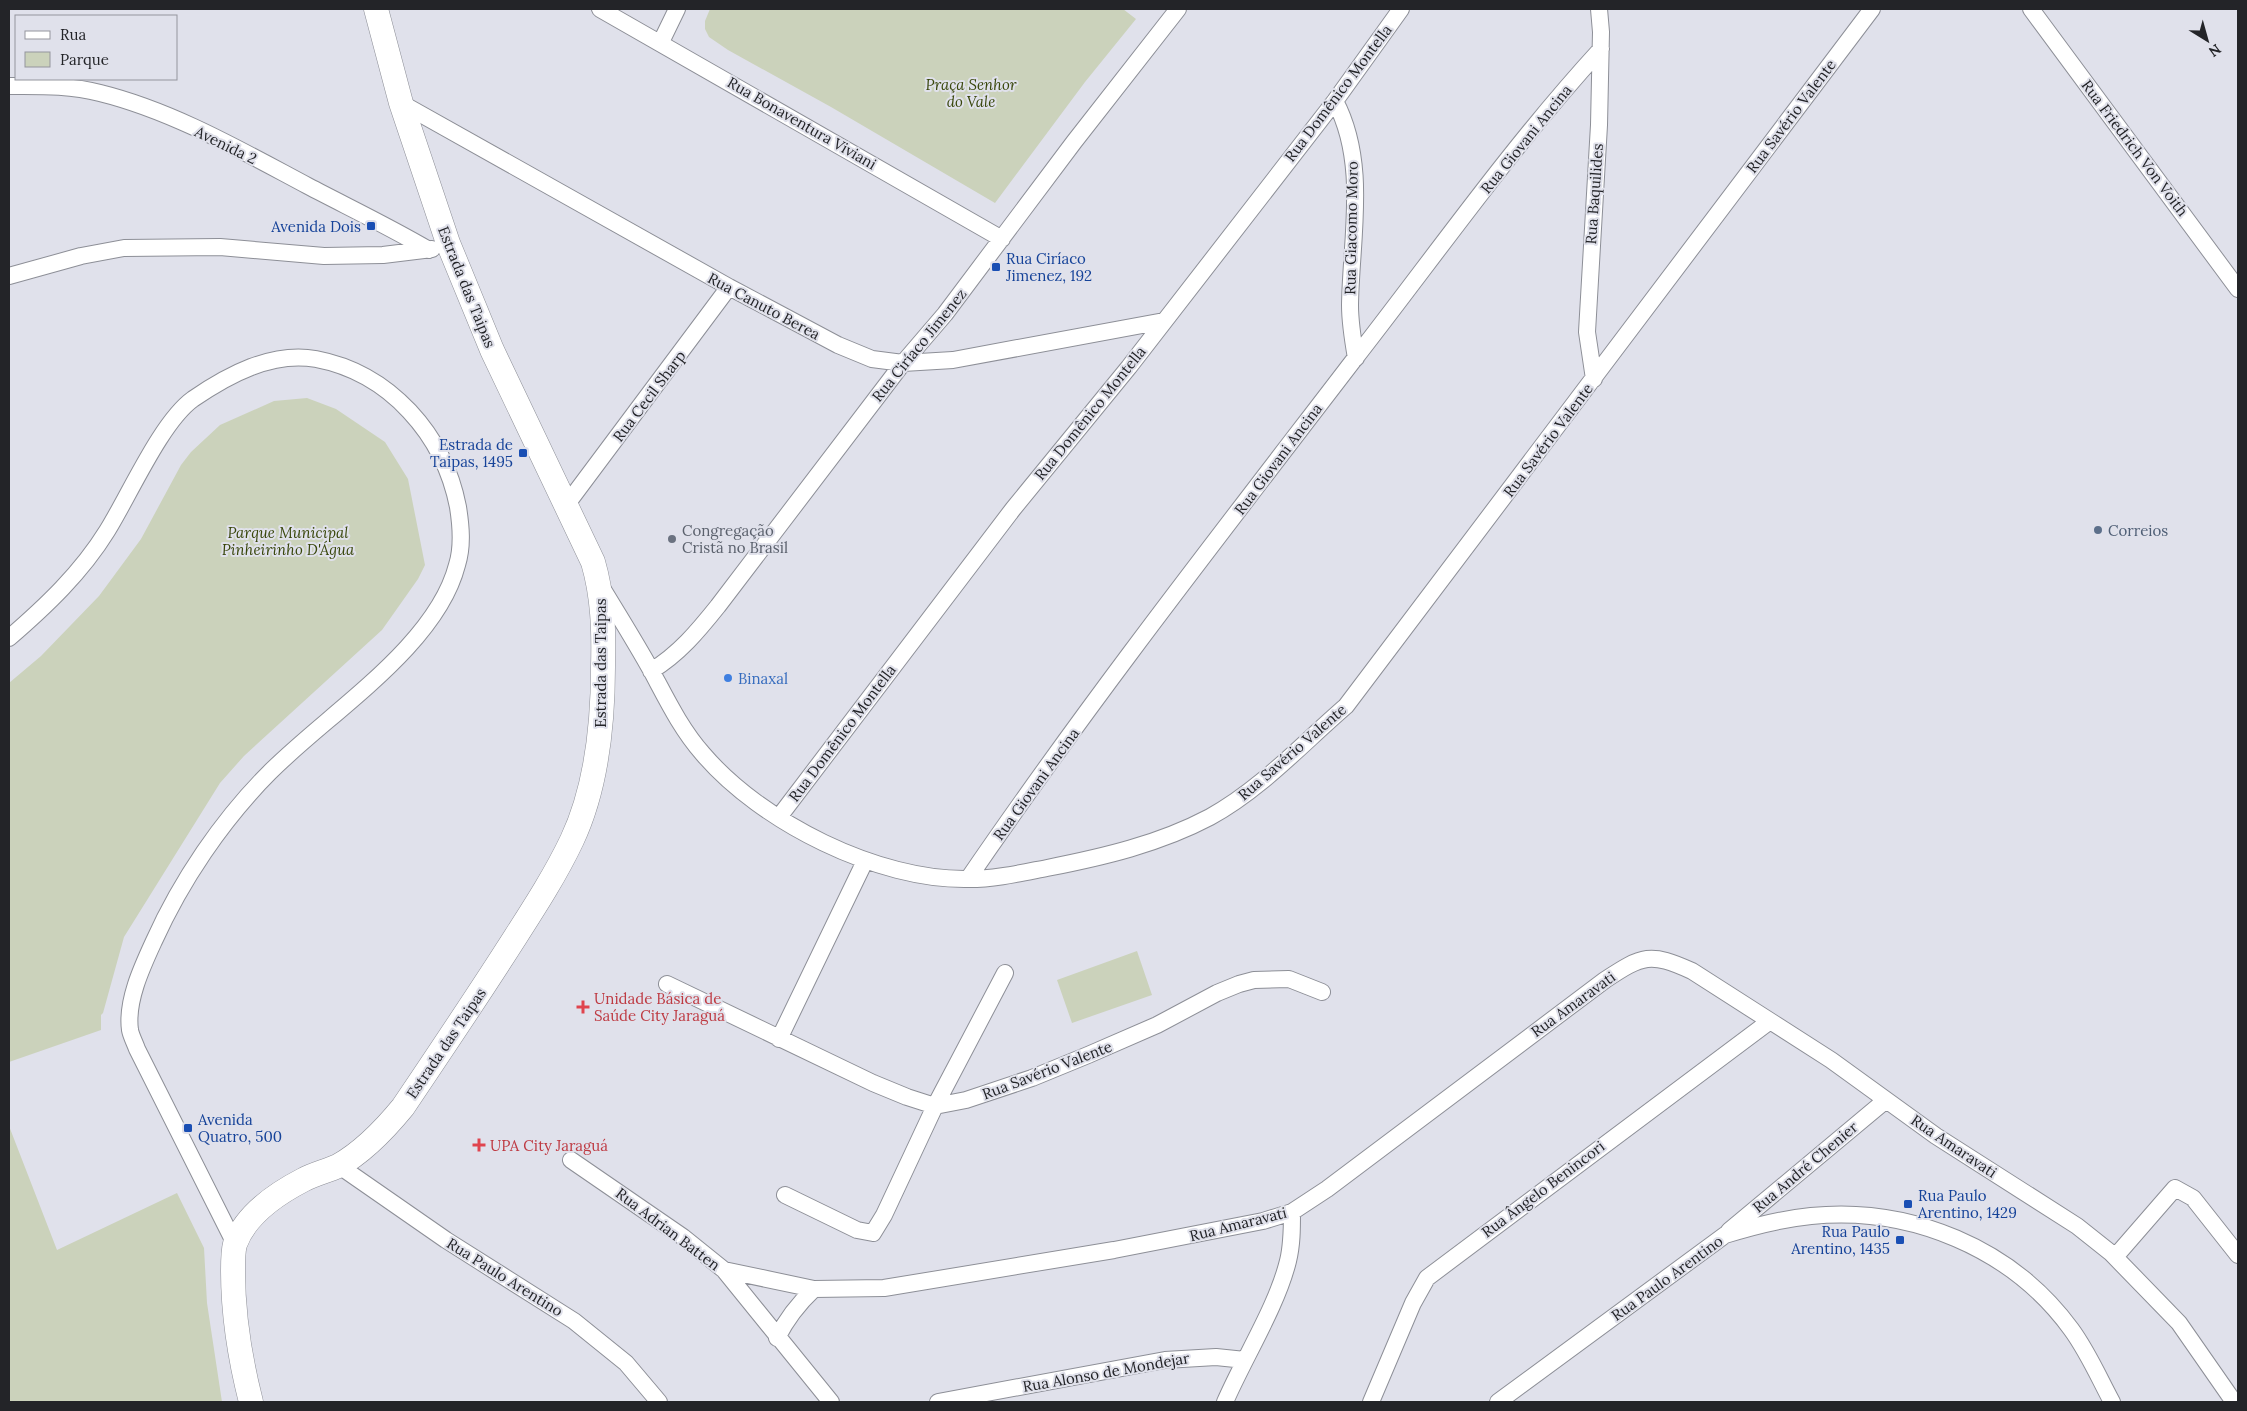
<svg xmlns="http://www.w3.org/2000/svg" width="2247" height="1411" font-family="Lora,serif">
  <style>
    .green { fill: #cbd2bb }
    .lines { fill: none; stroke-linecap: round; stroke-linejoin: round }
    .street-casing { stroke: #8d8f97; stroke-width: 18 }
    .secondary-casing { stroke: #8d8f97; stroke-width: 25 }
    .street { stroke: #fff; stroke-width: 16 }
    .secondary { stroke: #fff; stroke-width: 24 }
    .transit-dot { fill: #1a4fb4; stroke: #e0e1eb; stroke-width: 2 }
    .service-dot { fill: #5c6f8a; stroke: #e0e1eb; stroke-width: 2 }
    .worship-dot { fill: #6b7280; stroke: #e0e1eb; stroke-width: 2 }
    .shop-dot { fill: #3f7fe0; stroke: #e0e1eb; stroke-width: 2 }
    .health-dot { fill: #e0444e; stroke: #e0e1eb; stroke-width: 2 }
    .labels { text-anchor: middle; dominant-baseline: central; stroke-width: 4; stroke-linejoin: round; paint-order: stroke }
    .park-label { font-size: 15px; font-style: italic; fill: #38460a; stroke: #e0e1eb }
    .street-label { font-size: 15px; fill: #232428; stroke: #e0e1eb }
    .transit-label { font-size: 15px; fill: #164399; stroke: #e0e1eb; text-anchor: end }
    .worship-label { font-size: 15px; fill: #5b616d; stroke: #e0e1eb; text-anchor: start }
    .service-label { font-size: 15px; fill: #4e5e75; stroke: #e0e1eb; text-anchor: start }
    .shop-label { font-size: 15px; fill: #366cbe; stroke: #e0e1eb; text-anchor: start }
    .health-label { font-size: 15px; fill: #be3a42; stroke: #e0e1eb; text-anchor: start }
  </style>
  <rect width="100%" height="100%" fill="#e0e1eb"/>
  <!-- green -->
  <path class="green" d="M710,9h413l13,10 -51,63 -90,121 -164,-96 -103,-57 -19,-13 -4,-8v-8z
    M307,398l29,11 49,33 23,37 17,86 -7,14 -36,51 -138,126 -24,27 -96,154 -21,76 -2,2v15l-92,32v-379l32,-27 58,-60 42,-57 40,-74 10,-13 29,-27 54,-24z
    M1137,951l15,44 -80,28 -15,-43z
    M9,1126l48,124 120,-57 27,55 3,55 15,99h-213z"/>
  <g class="lines">
    <!-- street casing -->
    <g class="street-casing">
      <path id="street" d="M600,9l402,230
        M2031,9l207,280
        M661,42l16,-33
        M9,86c30,0 61,-1 91,7 73,18 142,58 208,93 40,21 82,41 121,64
        M1335,101c33,62 16,136 15,204 0,18 3,36 6,53
        M401,103l328,184 109,58 34,14 31,4 50,-3 211,-39
        M9,276l72,-20 43,-8 96,-1 104,9 59,-1 49,-6
        M1594,379l-7,-47 12,-207 2,-93 -2,-23
        M567,504l162,-217
        M602,588c17,28 34,55 50,84 15,28 29,57 51,82 58,68 175,127 266,125 26,0 52,-6 78,-11 56,-11 112,-24 163,-51 51,-28 92,-73 136,-111l526,-697
        M9,638c37,-32 72,-65 98,-107 22,-35 54,-109 86,-132 35,-24 79,-48 123,-40 74,14 128,76 142,148 3,19 5,39 -1,58 -21,82 -130,149 -188,208 -47,47 -88,108 -115,168 -12,26 -28,60 -24,89 1,6 5,13 7,19l98,195
        M651,671c28,-17 47,-40 67,-65l185,-243 42,-49 129,-172 104,-133
        M779,817l234,-308 116,-142 206,-266 66,-92
        M968,879c121,-177 254,-347 385,-518 82,-105 158,-214 248,-312
        M667,984l206,99 34,14 28,9 31,-6 66,-22 56,-23 69,-30 60,-32 22,-9 15,-4 35,-1 33,13
        M779,1039l86,-178
        M571,1160l112,77 41,33 107,132
        M338,1165l108,75 128,81 52,42 33,39
        M785,1195l72,35 16,3 11,-18 51,-109 70,-133
        M1729,1231l157,-131
        M2115,1257l60,-69 18,10 45,57
        M724,1270l90,19 70,-1 230,-38 149,-29 29,-9 35,-23 278,-209c38,-25 45,-28 87,-9l139,89 105,76 141,90 34,27 68,70 55,79
        M777,1338c10,-20 21,-34 37,-49
        M938,1402l227,-42 51,-3 29,3
        M1225,1402c19,-44 52,-96 63,-141 4,-16 4,-32 4,-49
        M1371,1402l42,-99 14,-25 343,-257
        M1498,1402l227,-167c29,-9 56,-16 86,-19 99,-10 201,32 260,113 17,23 28,49 41,73"/>
    </g>
    <!-- secondary casing -->
    <g class="secondary-casing">
      <path id="secondary" d="M251,1402c-11,-43 -18,-87 -18,-131 0,-8 0,-20 2,-27 11,-30 41,-50 68,-64 11,-6 24,-9 35,-14 25,-14 47,-37 65,-59 35,-52 70,-104 104,-157 23,-36 47,-72 65,-110 25,-53 31,-116 31,-173 1,-36 0,-71 -10,-105l-101,-212 -44,-107 -47,-140 -25,-94"/>
    </g>
    <!-- street -->
    <use href="#street" class="street"/>
    <!-- secondary -->
    <use href="#secondary" class="secondary"/>
  </g>
  <!-- markers -->
  <g class="transit-dot">
    <rect x="366" y="221" width="10" height="10" rx="2.5"/>
    <rect x="991" y="262" width="10" height="10" rx="2.5"/>
    <rect x="518" y="448" width="10" height="10" rx="2.5"/>
    <rect x="183" y="1123" width="10" height="10" rx="2.5"/>
    <rect x="1903" y="1199" width="10" height="10" rx="2.5"/>
    <rect x="1895" y="1235" width="10" height="10" rx="2.5"/>
  </g>
  <circle class="service-dot" cx="2098" cy="530" r="5"/>
  <circle class="worship-dot" cx="672" cy="539" r="5"/>
  <circle class="shop-dot" cx="728" cy="678" r="5"/>
  <g class="health-dot">
    <path d="M580.5 999.5h5v5h5v5h-5v5h-5v-5h-5v-5h5z"/>
    <path d="M476.5 1137.5h5v5h5v5h-5v5h-5v-5h-5v-5h5z"/>
  </g>
  <g class="labels">
    <!-- park labels -->
    <g class="park-label">
      <text x="971" y="84">Praça Senhor<tspan x="971" dy="17">do Vale</tspan></text>
      <text x="288" y="532">Parque Municipal<tspan x="288" dy="17">Pinheirinho D'Água</tspan></text>
    </g>
    <!-- street labels -->
    <g class="street-label">
      <text transform="translate(1338 93) rotate(-53)">Rua Domênico Montella</text>
      <text transform="translate(1791 116) rotate(-53)">Rua Savério Valente</text>
      <text transform="translate(802 123) rotate(30)">Rua Bonaventura Viviani</text>
      <text transform="translate(1526 139) rotate(-51)">Rua Giovani Ancina</text>
      <text transform="translate(226 145) rotate(26)">Avenida 2</text>
      <text transform="translate(2135 148) rotate(53)">Rua Friedrich Von Voith</text>
      <text transform="translate(1594 194) rotate(-86)">Rua Baquilides</text>
      <text transform="translate(1351 228) rotate(-89)">Rua Giacomo Moro</text>
      <text transform="translate(467 287) rotate(68)">Estrada das Taipas</text>
      <text transform="translate(764 306) rotate(28)">Rua Canuto Berea</text>
      <text transform="translate(919 345) rotate(-51)">Rua Ciríaco Jimenez</text>
      <text transform="translate(649 396) rotate(-53)">Rua Cecil Sharp</text>
      <text transform="translate(1090 413) rotate(-51)">Rua Domênico Montella</text>
      <text transform="translate(1548 440) rotate(-53)">Rua Savério Valente</text>
      <text transform="translate(1278 459) rotate(-53)">Rua Giovani Ancina</text>
      <text transform="translate(600 663) rotate(-90)">Estrada das Taipas</text>
      <text transform="translate(842 733) rotate(-53)">Rua Domênico Montella</text>
      <text transform="translate(1292 752) rotate(-41)">Rua Savério Valente</text>
      <text transform="translate(1036 784) rotate(-54)">Rua Giovani Ancina</text>
      <text transform="translate(1573 1004) rotate(-36)">Rua Amaravati</text>
      <text transform="translate(446 1043) rotate(-56)">Estrada das Taipas</text>
      <text transform="translate(1047 1070) rotate(-21)">Rua Savério Valente</text>
      <text transform="translate(1954 1146) rotate(34)">Rua Amaravati</text>
      <text transform="translate(1805 1167) rotate(-40)">Rua André Chenier</text>
      <text transform="translate(1543 1189) rotate(-37)">Rua Ângelo Benincori</text>
      <text transform="translate(1238 1224) rotate(-14)">Rua Amaravati</text>
      <text transform="translate(668 1229) rotate(37)">Rua Adrian Batten</text>
      <text transform="translate(505 1277) rotate(32)">Rua Paulo Arentino</text>
      <text transform="translate(1667 1278) rotate(-36)">Rua Paulo Arentino</text>
      <text transform="translate(1106 1372) rotate(-10)">Rua Alonso de Mondejar</text>
    </g>
    <!-- transit labels -->
    <g class="transit-label">
      <text x="361" y="226">Avenida Dois</text>
      <text x="1006" y="258" text-anchor="start">Rua Ciríaco<tspan x="1006" dy="17">Jimenez, 192</tspan></text>
      <text x="513" y="444">Estrada de<tspan x="513" dy="17">Taipas, 1495</tspan></text>
      <text x="198" y="1119" text-anchor="start">Avenida<tspan x="198" dy="17">Quatro, 500</tspan></text>
      <text x="1918" y="1195" text-anchor="start">Rua Paulo<tspan x="1918" dy="17">Arentino, 1429</tspan></text>
      <text x="1890" y="1231">Rua Paulo<tspan x="1890" dy="17">Arentino, 1435</tspan></text>
    </g>
    <!-- worship labels -->
    <g class="worship-label">
      <text x="682" y="530">Congregação<tspan x="682" dy="17">Cristã no Brasil</tspan></text>
    </g>
    <!-- service labels -->
    <g class="service-label">
      <text x="2108" y="530">Correios</text>
    </g>
    <!-- shop labels -->
    <g class="shop-label">
      <text x="738" y="678">Binaxal</text>
    </g>
    <!-- health labels -->
    <g class="health-label">
      <text x="594" y="998">Unidade Básica de<tspan x="594" dy="17">Saúde City Jaraguá</tspan></text>
      <text x="490" y="1145">UPA City Jaraguá</text>
    </g>
  </g>
  <!-- border -->
  <rect width="2247" height="1411" fill="none" stroke="#232428" stroke-width="20"/>
  <!-- legend -->
  <rect x="15" y="15" width="162" height="65" fill="#e0e1eb" stroke="#94959d"/>
  <rect x="25" y="31" width="25" height="8" fill="#ffffff" stroke="#94959d"/>
  <text x="60" y="40" font-size="15" fill="#232428">Rua</text>
  <rect x="25" y="52" width="25" height="15" fill="#cbd2bb" stroke="#94959d"/>
  <text x="60" y="65" font-size="15" fill="#232428">Parque</text>
  <!-- north arrow -->
  <g transform="translate(2207 40) rotate(143)" stroke="#e0e1eb" stroke-width="4" paint-order="stroke">
  <path d="M0-4L9 19L0 12L-9 19Z" fill="#232428"/>
  <text y="-8" font-size="14" font-weight="bold" text-anchor="middle" fill="#232428">N</text>
  </g>
</svg>
